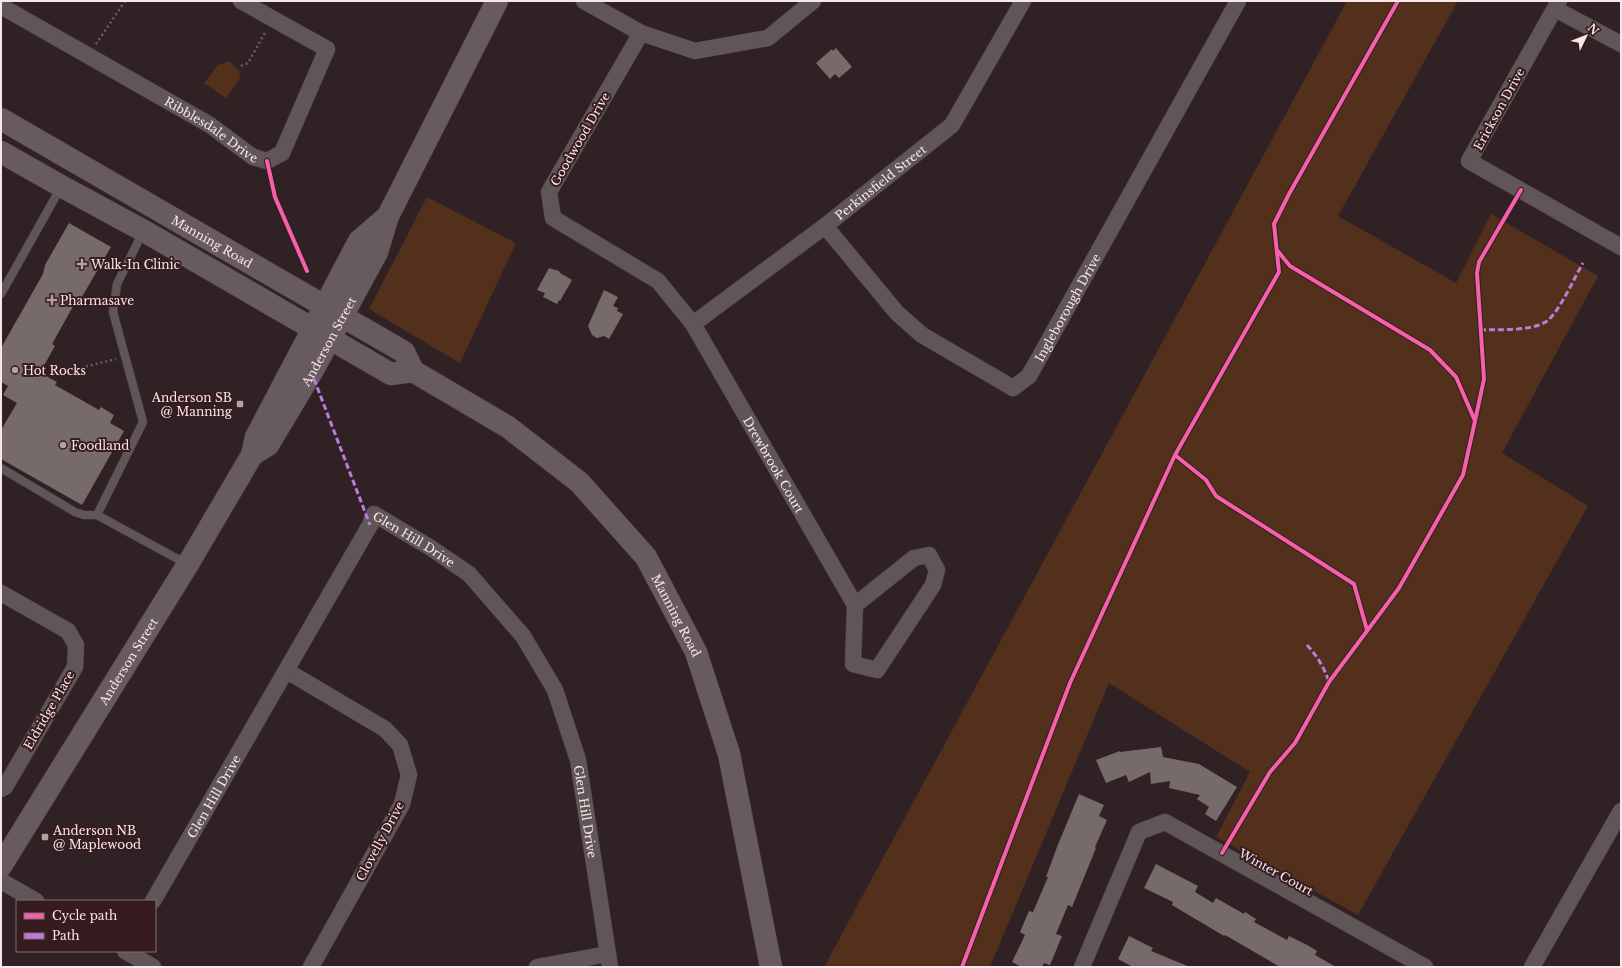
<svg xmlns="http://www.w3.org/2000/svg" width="1622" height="968" font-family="'Libre Baskerville',serif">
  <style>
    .green { fill: #53301c }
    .building { fill: #766a6a }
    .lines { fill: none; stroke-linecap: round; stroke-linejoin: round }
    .service-casing { stroke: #4c4042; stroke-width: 9 }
    .minor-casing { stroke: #4c4042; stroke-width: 17 }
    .secondary-casing { stroke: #4c4042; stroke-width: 23 }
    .path { stroke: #675e60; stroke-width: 2.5; stroke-dasharray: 2 3; stroke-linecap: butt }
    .service { stroke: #605657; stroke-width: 8 }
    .minor { stroke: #605657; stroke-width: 16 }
    .secondary { stroke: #675b5e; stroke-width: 22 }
    .quiet { stroke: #bd7bd9; stroke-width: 3; stroke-dasharray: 6 3; stroke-linecap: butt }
    .cycleway-casing { stroke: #361c21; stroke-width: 6 }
    .cycleway { stroke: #f560ab; stroke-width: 4 }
    .poi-dot { fill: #b3a1a4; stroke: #361c21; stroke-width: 1.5 }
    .labels { text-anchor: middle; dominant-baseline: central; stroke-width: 4; stroke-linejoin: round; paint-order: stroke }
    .street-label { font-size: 12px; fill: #f9e6e9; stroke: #361c21 }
    .poi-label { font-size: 12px; fill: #f9e6e9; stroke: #361c21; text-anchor: start }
  </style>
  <rect width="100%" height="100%" fill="#302224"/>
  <!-- green -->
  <path class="green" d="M1347,1h111l-120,215 118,67 35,-69 107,62 -96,177 86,53 -230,409 -142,-78 34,-65 -141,-89 -119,284h-166z
    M229,61l10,9 1,9 -14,19 -22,-15 14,-18z
    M427,197l89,46 -56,120 -91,-54z"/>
  <!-- building -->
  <path class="building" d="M836,48l16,19 -13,11 -4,-4 -5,5 -14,-16 16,-14 1,2z
    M69,223l42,24 -32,55 -3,-1 -24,43 3,2 -13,23 4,7 11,6 -2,3 44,25 2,-3 13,8 -4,8 14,8 -42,74 -81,-46v-29l16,-27 -14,-8 5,-9 -7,-4v-34l42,-74 2,-9z
    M549,268l10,3 1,2 12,7 -12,21 -1,-1 -2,4 -14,-7 2,-4 -8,-3z
    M604,290l14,7 -5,9 5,2 -1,3 6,3 -14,25 -5,-3 -7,2 -5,-3 -4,-9z
    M1161,747l2,10 36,7 38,23 -21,34 -11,-7 4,-7 -12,-8 3,-4 -31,-7 1,-7 -19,3 -1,-12 -21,10 -3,-7 -20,8 -10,-23 24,-9v1z
    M1079,794l25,11 -5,11 8,4 -12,27 1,1 -24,59 -4,-2 -12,29 6,2 -12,29 -6,-2 -2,4h-21l-9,-5 13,-27 -5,-3 9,-21 4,1 15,-35h-2l11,-30z
    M1156,864l42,22 -3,6 18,11 3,-5 28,16 1,-2 11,7 -2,3 33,18 2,-4 20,10 8,5 -2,4 21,12h-56l-55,-32 -1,1 -52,-31 1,-3 -29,-14z
    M1129,936l24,12 -2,3 39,16h-57l-15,-8z"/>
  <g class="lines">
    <!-- service casing -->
    <g class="service-casing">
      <path id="service" d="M143,232l-26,52 -4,28 30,110 -46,93 90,49
        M1,294l60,-107
        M1,468l74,44 9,3h13"/>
    </g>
    <!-- minor casing -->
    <g class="minor-casing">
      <g id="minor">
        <path d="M584,1l57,32 54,18 73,-13 45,-37"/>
        <path d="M1559,1l-90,160 152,86"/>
        <path id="s1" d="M1,6l209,119 43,32 14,4 15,-8 45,-104 -86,-48"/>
        <path d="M1555,9l66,35"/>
        <path id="s2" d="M641,33l-92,159 4,26 105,63 35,43 162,281 -2,59 24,6 56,-85 4,-15 -8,-15 -15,3 -59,47"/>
        <path id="s3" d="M825,226l72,87 25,22 91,53 16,-12 209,-375"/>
        <path id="s4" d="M693,324l132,-98 127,-101 71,-124"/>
        <path d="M1,593l67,38 8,14 -1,22 -70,120 -4,2"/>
        <path d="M287,671l98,58 15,16 9,30 -7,29 -91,163"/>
        <path d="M1,881l35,20"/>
        <path id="s5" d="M153,901l217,-376 4,-11 57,34 38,26 54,62 32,54 23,70 32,207"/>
        <path d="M125,951l28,16"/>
        <path d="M537,967l71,-13"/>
        <path d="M1082,967l57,-135 26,-10 260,145"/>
        <path d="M1532,967l89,-156"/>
      </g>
    </g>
    <!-- secondary casing -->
    <g class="secondary-casing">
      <g id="secondary">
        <path id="s6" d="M1,119l403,233 9,19 95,56 71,55 67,75 50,95 33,102 42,213"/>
        <path d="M1,152l60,34 83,45 247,143 22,-3"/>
        <path id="s7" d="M252,455l16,-10 46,-77 63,-116 11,-36 109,-215"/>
        <path id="s8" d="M1,866l187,-302 64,-109 4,-18 103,-196 29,-25"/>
      </g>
    </g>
    <!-- path -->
    <path class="path" d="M96,44l29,-43
      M241,66l7,-3 18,-32
      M270,175l5,22 32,74
      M52,375l64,-16"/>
    <!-- service -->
    <use href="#service" class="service"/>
    <!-- minor -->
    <use href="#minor" class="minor"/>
    <!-- secondary -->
    <use href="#secondary" class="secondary"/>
    <!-- quiet -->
    <path class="quiet" d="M1480,330c18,-1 51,2 67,-9 13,-10 27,-43 36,-58
      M314,379l56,146
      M1307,645c10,11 17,22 22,37"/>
    <!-- cycleway casing -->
    <g class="cycleway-casing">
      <path id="cycleway" d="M267,161l8,36 32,74
        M1475,421l9,-42 -7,-106 2,-11 42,-72
        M1175,455l31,25 10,16 138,88 13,46
        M1222,853l48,-81 25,-29 34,-61 70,-94 64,-113 12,-54 -19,-44 -26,-27 -140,-84 -13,-16
        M962,967l108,-284 105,-228 104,-183 -5,-48 15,-30 109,-193"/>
    </g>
    <!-- cycleway -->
    <use href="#cycleway" class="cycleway"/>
  </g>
  <!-- markers -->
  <g class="poi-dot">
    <path d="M80 258h4v4h4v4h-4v4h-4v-4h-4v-4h4z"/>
    <path d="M50 294h4v4h4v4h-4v4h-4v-4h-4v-4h4z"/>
    <circle cx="15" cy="370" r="4"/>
    <rect x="236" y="400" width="8" height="8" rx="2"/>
    <circle cx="63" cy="445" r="4"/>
    <rect x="41" y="833" width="8" height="8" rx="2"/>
  </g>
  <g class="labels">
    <!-- street labels -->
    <g class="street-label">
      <text transform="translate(1499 109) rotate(-61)">Erickson Drive</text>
      <text stroke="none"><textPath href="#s1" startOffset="244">Ribblesdale Drive</textPath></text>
      <text transform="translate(580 139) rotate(-60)">Goodwood Drive</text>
      <text stroke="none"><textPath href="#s4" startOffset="235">Perkinsfield Street</textPath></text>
      <text stroke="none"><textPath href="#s6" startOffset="244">Manning Road</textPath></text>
      <text stroke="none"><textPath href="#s3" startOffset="350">Ingleborough Drive</textPath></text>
      <text stroke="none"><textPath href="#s7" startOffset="139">Anderson Street</textPath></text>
      <text stroke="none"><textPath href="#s2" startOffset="550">Drewbrook Court</textPath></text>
      <text stroke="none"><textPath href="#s5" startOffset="493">Glen Hill Drive</textPath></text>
      <text stroke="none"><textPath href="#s6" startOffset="853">Manning Road</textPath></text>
      <text stroke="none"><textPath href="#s8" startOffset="241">Anderson Street</textPath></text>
      <text transform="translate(49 710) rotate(-60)">Eldridge Place</text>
      <text stroke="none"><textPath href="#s5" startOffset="121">Glen Hill Drive</textPath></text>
      <text stroke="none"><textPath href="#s5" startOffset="829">Glen Hill Drive</textPath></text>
      <text transform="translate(380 841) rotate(-62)">Clovelly Drive</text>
      <text transform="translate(1276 872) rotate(29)">Winter Court</text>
    </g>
    <!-- poi labels -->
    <g class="poi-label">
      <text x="91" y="264">Walk-In Clinic</text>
      <text x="60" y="300">Pharmasave</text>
      <text x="23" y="370">Hot Rocks</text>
      <text x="232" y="397" text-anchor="end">Anderson SB<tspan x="232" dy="14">@ Manning</tspan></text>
      <text x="71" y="445">Foodland</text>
      <text x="53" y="830">Anderson NB<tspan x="53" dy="14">@ Maplewood</tspan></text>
    </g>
  </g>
  <!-- border -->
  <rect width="1622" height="968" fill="none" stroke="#f9e6e9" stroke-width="4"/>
  <!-- legend -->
  <rect x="16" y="900" width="140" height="52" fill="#361c21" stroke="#846d71"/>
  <rect x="24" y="913" width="20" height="6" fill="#f560ab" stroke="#846d71"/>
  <text x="52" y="920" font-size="12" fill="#f9e6e9">Cycle path</text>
  <rect x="24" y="933" width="20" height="6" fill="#bd7bd9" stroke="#846d71"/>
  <text x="52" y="940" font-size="12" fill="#f9e6e9">Path</text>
  <!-- north arrow -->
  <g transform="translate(1586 36) rotate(47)" stroke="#361c21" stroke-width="3" paint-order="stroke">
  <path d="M0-3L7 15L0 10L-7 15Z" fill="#f9e6e9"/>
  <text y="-6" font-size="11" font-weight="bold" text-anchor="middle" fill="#f9e6e9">N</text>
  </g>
</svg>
